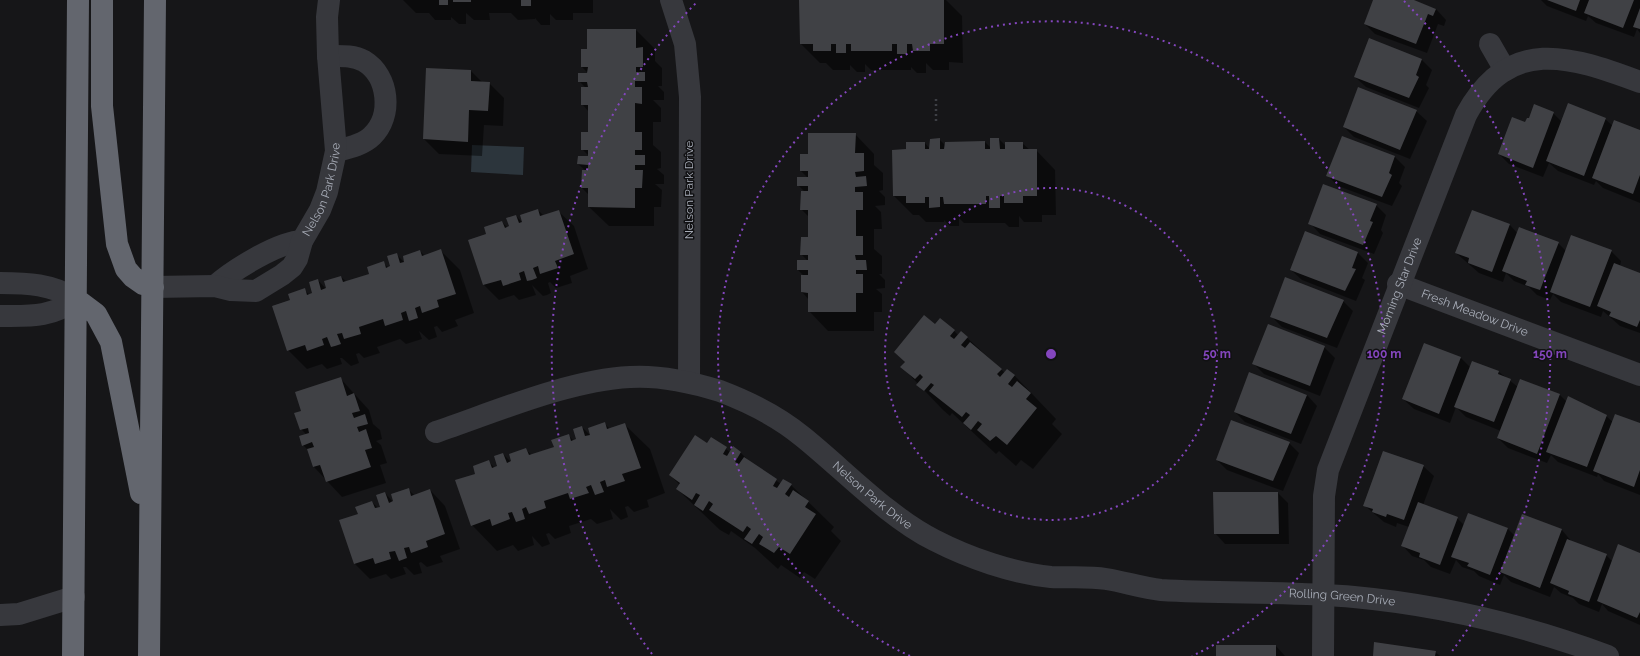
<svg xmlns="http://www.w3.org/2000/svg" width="1640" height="656" font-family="Raleway,sans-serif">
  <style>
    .water { fill: #2c353c }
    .shadow { fill: #0007 }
    .building { fill: #404145 }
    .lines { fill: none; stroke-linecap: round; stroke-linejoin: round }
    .path { stroke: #3d3f44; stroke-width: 2.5; stroke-dasharray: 2 3; stroke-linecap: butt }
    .minor { stroke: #37383d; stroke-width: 22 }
    .highway { stroke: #63666e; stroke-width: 22 }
    .ring { fill: none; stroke: #8446be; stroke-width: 2; stroke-dasharray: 2 4 }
    .labels { text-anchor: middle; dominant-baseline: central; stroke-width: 3; stroke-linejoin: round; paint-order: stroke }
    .street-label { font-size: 12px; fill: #a8adb8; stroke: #111113 }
    .centre { fill: #8446be; stroke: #111113; stroke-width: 2 }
    .ring-label { font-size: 12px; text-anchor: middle; font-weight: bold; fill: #8446be; stroke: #111113; stroke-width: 3; stroke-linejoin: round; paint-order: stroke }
  </style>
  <rect width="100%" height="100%" fill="#161618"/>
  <!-- water -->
  <path class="water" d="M472,145l52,2 -1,28 -52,-3z"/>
  <!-- shadow -->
  <path class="shadow" d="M403,0h190v13h-20v7h-17l-6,-6v11h-9l-6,-7v1l-17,1 -7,-7h-22l1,7h-16l-8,-7v11h-7l-8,-7v3h-16l-6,-7h-13z
    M800,0h146l16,16 1,47 -14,-1v8h-16l-7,-7v10h-9l-6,-6v3h-40l-6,-6v8h-8l-7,-7v5h-17l-7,-7h-6l-19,-19z
    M1374,0h38l24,9 10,11 -2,6 -6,-2 -11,29 -52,-19 -10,-10z
    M1541,0h99v33l-3,-4 -3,8 -38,-14 -8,-7 -2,5 -39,-15z
    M636,30l19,19v12l7,7v18h-4l6,6v8h-11l8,8v14h-8v23l8,7v16l-4,1 7,6v9h-9l7,6 -1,17h-7v19h-45l-20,-19v-12l-7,-7 4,-17 -8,-7 12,-7 -8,-8 7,-16v-21l-7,-8 4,-16 -7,-7 10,-7 -7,-7 6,-17z
    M1370,40l52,20 10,10 -6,15 3,3 -10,20 -53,-21 -11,-10z
    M471,71l12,12h6l15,15 -1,28 -19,-1 -2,31 -43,-2 -15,-15z
    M1416,111l11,10 -17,38 -56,-22 -10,-10z
    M1553,113l9,9 43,-3 8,7 27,5v72l-37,-15 -7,-7 -2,4 -36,-14 -9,-8 -6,14 -34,-13 -10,-10 27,-30z
    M855,134l19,20v11l9,8v17l-4,1 6,6v8l-10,1 6,6 1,17h-8v20l8,7v18h-3l6,6v8l-9,1 6,5v18h-8v19h-46l-19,-20v-11l-7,-8 2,-16 -6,-6 10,-9 -7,-7 8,-16v-21l-8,-8 4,-17 -7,-7 10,-7 -7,-7 8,-16z
    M1342,137l53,20 10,10 -6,16 3,3 -10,20 -54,-20 -11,-11z
    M939,139l7,7 39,-4 6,6 8,-9 7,7 16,-3 8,7h6l19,20 1,45h-14v7h-18l-5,-6v11h-10l-4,-4h-41l-5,-5v8h-9l-6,-6v2h-18l-7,-7h-6l-19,-19 13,-46 18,-7 5,6z
    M1376,205l10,10 -5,15 2,3 -9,21 -54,-20 -10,-11z
    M538,210l6,6 14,-5 16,15 14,43 -18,7 2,7 -16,5 -6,-6 -2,1 3,10 -4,2 -4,1 -11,-11 4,10 -17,5 -5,-5 -15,5 -15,-15 -15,-44 19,-6 14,-13 6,6 2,-1 6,-11 8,8z
    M1472,211l38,14 8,9 40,9 8,8h45l10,10 -1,5 20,8v59l-20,-7 -17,-15 -2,6 -40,-15 -8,-8 -3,6 -13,-5 -8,-8 -15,-6 -8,-8 -3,9 -24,-9 -23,-20z
    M1306,233l52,20 10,10 -6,15 3,2 -9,21 -54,-21 -11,-10z
    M440,250l20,20 14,43 -19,7 3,6 -16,6 -5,-6 -3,1 3,10 -8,3 -10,-9 3,8 -16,5 -6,-5 -23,8 3,6 -16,5 -5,-5 -3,1 3,9 -8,3 -9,-8h-2l2,6 -15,5 -5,-5 -15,5 -19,-19 16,-60 6,5 3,-1 5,-14 9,10 14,-13 6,5 23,-8 13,-11 6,5 3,-1 4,-13 10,10 14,-13 5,5z
    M1343,301l10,10 -16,37 -55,-21 -11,-11z
    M935,326l19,5 4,4 3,-3 44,41 2,-3 8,6 41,43 -4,5 10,10 -29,35 -12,-9 -5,6 -17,-15 -3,3 -44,-41 -2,3 -7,-6 -41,-43 3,-5 -10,-10z
    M1324,347l11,11 -15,38 -56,-22 -10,-10z
    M1461,358l10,10 2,-6 26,10 19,15 3,-7 39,15 7,7 39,14 7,6 27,2v71l-36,-14 -6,-7 -1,3 -39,-15 -7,-7 -4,8 -39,-15 -10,-10 3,-7 -35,-14 -10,-10 -6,16 -36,-14 -11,-10z
    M1250,374l57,21 10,11 -16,38 -56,-22 -10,-10z
    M340,378l29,32 4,14 7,6 2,9 -6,2 5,4 6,18 -7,2 6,18 -44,14 -28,-30 -6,-17 -5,-5 4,-10 -6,-6 2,-18z
    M604,423l6,6 14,-5 26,25 15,44 -18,7 2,7 -15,5 -6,-6 -3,1 3,10 -7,3 -11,-11 3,10 -16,5 -6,-5 -22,7 2,7 -16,6 -6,-6 -3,1 4,10 -8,3 -10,-11 2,9 -16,6 -5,-6 -16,6 -25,-26 5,-51 12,-12 6,6 4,-2 4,-12 10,10 13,-14 6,5 23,-8 13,-12 6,6 3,-1 5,-13 10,10z
    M711,438l19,14 3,-4 8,5 10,10 30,21 10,1 43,42 -3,4 10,10 -26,38 -11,-7 -4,6 -19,-13 -3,4 -23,-21 -24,-17 -2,4 -9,-5 -43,-41 3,-4 -10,-10 37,-31z
    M1289,443l10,10 -16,38 -56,-21 -10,-10z
    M1423,466l11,10 -11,29 34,13 7,7 4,-11 40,15 7,7 8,-21 39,15 10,12 34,13 7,7 27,-8v71l-32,-14 -6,-7 -3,8 -20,-8 -6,-6 -12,-5 -7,-6 -4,10 -39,-15 -7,-7 -4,10 -21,-9 -5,-5 -12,-4 -6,-7 -6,14 -19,-7 -7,-7 -12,-4 -10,-11 7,-18 -12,-4 -1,4 -12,-5 -20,-17z
    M408,489l7,7 15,-6 15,16 15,43 -20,7 3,6 -16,5 -6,-5 -2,1 3,10 -8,2 -8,-8h-3l3,7 -15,5 -5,-5 -16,5 -15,-15 -15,-43 19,-6 13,-13 6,6 3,-1 4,-14 10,11z
    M1278,493l10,10 1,41h-64l-10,-11z
    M1276,646l9,10h-68z
    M1435,652l5,4h-67z"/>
  <!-- building -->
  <path class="building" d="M439,0h9v5h-9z
    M453,0h18v2h-18z
    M521,0h10v6h-10z
    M799,0h145v44h-14v7h-17l-1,-7h-5v10h-10v-10h-5v7h-41v-7h-5v9h-10v-9h-5v7h-18v-7h-13z
    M1373,0h41l22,9 -3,7 -5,-2 -12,30 -52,-20z
    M1547,0h33l-4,11z
    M1589,0h45l-11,28 -39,-15z
    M1640,8v21l-7,-2z
    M587,29h49v19l7,-1v20h-7v5h9v9h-10v6h7v17l-7,-1v29h7v18h-7v5h10v10h-10v5h8l-1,18h-7v20l-47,-1v-19h-7l1,-18h6v-5l-11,-1 1,-8h10v-6h-7v-18h7v-27h-7v-18h7l-1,-5h-9v-9h9l1,-6h-7v-18h6z
    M1369,38l53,21 -6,16 3,2 -10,21 -55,-21z
    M426,68l45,2v11l19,1 -2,29 -19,-1 -1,32 -45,-3z
    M1358,87l59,23 -17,40 -57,-23z
    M1568,103l38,15 -22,58 -38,-15z
    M1534,104l20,8 -21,56 -35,-14 14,-37 13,5 2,-4h2z
    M1614,120l26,10v45l-7,19 -41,-16z
    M808,133h48l-1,20h9v18l-9,1 1,5 10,-1 1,10 -12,1v5h8v18h-7v26h7v19h-8l1,5h10l1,10h-11v4h7v19h-7v19h-48v-19l-7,-1v-17h7v-5h-11v-10h11v-5h-8l1,-18h7v-27h-8l1,-19h7v-5h-11v-9h11v-6h-8v-17h8z
    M1342,136l53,20 -6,17 3,2 -10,22 -56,-21z
    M940,138v11h4l1,-7 40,-1v8h5v-11h9l1,11h5v-7h18v7h14v47h-14v7h-19v-7h-4v12h-11v-12h-3v8h-42l-1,-7h-3v10l-11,1v-11h-4v6h-19v-7h-13l-1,-46 14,-1v-7h19v7h4l1,-10z
    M1323,184l54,20 -7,17 3,1 -10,23 -55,-21z
    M538,209l2,7 19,-6 15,44 -19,7 3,7 -18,6 -2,-8 -5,2 4,10 -5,2 -5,1 -3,-10 -5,2 2,7 -18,6 -2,-6 -18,5 -15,-45 18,-6 -2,-7 18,-6 3,7 4,-2 -3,-8 10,-3 3,8 3,-1 -2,-7z
    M1472,210l38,14 -18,48 -24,-9 1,-5 -14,-5z
    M1519,227l40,15 -19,48 -15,-5 2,-4 -25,-10z
    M1305,231l53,21 -6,16 4,1 -11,22 -55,-21z
    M1571,235l41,15 -22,57 -40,-15z
    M441,249l15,45 -19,6 2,7 -17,6 -2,-7 -5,2 3,10 -9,3 -3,-10 -5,2 2,7 -18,6 -2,-7 -24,8 2,7 -17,5 -2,-6 -5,1 4,10 -6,2 -4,1 -4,-10 -5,2 2,6 -17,6 -2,-6 -18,6 -15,-45 18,-6 -2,-6 17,-6 2,7 5,-2 -3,-11 9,-3 3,11 5,-2 -2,-7 17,-5 2,6 26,-8 -2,-7 17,-6 2,7 4,-2 -3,-10 10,-3 3,10 4,-1 -1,-6 17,-6 2,6z
    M1614,263l26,10v47l-3,7 -28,-11 2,-4 -14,-6z
    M1285,277l59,23 -17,38 -57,-21z
    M924,315l11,9 5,-6 15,12 -5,6 4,3 7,-8 7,6 -7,8 4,3 5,-6 32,27 -5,5 3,3 7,-8 8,6 -7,9 4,3 5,-6 14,12 -5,6 11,9 -30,37 -11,-9 -6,5 -13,-11 5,-6 -4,-3 -7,9 -8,-7 7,-8 -4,-3 -4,5 -33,-26 5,-6 -3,-2 -7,8 -8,-6 7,-8 -3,-3 -5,5 -15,-12 5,-5 -11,-10z
    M1268,324l57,22 -15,40 -58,-22z
    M1424,343l37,14 -22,57 -37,-15z
    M1472,361l27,10 -1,3 13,5 -17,43 -40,-15z
    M1249,372l58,23 -16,39 -57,-22z
    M341,377l6,19 7,-3 6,18 -8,2 2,5 11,-4 3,10 -11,3 2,5 7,-3 6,19 -7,2 6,17 -45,15 -6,-17 -7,2 -6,-18 7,-2 -2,-5 -10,4 -3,-10 10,-3 -1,-5 -8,2 -6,-17 7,-2 -6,-19z
    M1520,379l40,15 -23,60 -40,-16z
    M1568,396l39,19 -20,52 -41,-15z
    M1615,414l25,9v47l-6,17 -41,-16z
    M1231,420l59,22 -17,39 -57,-21z
    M605,422l2,7 18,-6 16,45 -19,6 3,7 -18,6 -2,-7 -5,2 4,10 -9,3 -4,-10 -5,2 3,6 -19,6 -2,-6 -24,8 2,7 -17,6 -3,-7 -4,2 3,10 -9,3 -4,-10 -4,1 2,6 -18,7 -2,-7 -19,7 -16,-46 20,-6 -2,-8 16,-6 3,8 5,-2 -3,-10 9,-3 4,10 4,-2 -2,-7 17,-6 3,7 25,-8 -3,-7 18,-6 2,7 5,-2 -3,-10 9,-3 3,10 5,-1 -2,-7z
    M695,435l12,8 4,-6 16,10 -4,7 4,2 6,-10 8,6 -6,10 4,2 5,-7 33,22 -4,7 4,2 6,-9 9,5 -7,10 4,3 4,-7 16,11 -4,6 11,7 -26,40 -11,-7 -5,6 -15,-9 4,-7 -4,-3 -7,10 -8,-5 7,-10 -4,-3 -4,6 -34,-22 4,-6 -4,-3 -6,10 -9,-6 6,-10 -4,-2 -4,7 -16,-11 4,-6 -11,-8z
    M1383,451l41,14 -20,55 -17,-6 -1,3 -14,-5 1,-3 -10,-3z
    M409,488l2,8 19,-7 15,45 -19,7 2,6 -17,6 -2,-6 -5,1 3,10 -8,3 -4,-10 -6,1 2,7 -16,5 -2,-6 -19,6 -15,-44 19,-6 -3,-7 17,-6 3,7 5,-1 -4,-12 9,-3 4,11 4,-2 -2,-7z
    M1213,492h65l1,42h-65z
    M1418,502l40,15 -18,48 -21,-8 1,-4 -19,-7z
    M1468,513l40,15 -18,47 -23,-9 2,-3 -18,-6z
    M1522,514l40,15 -22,59 -40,-16z
    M1567,539l40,15 -18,48 -21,-8 1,-3 -19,-8z
    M1618,544l22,9v59l-3,6 -40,-17z
    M1374,642l62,9 -1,5h-62z
    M1216,645h60v11h-60z"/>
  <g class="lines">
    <!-- path -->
    <path class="path" d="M936,121v-24"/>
    <!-- minor -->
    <g class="minor">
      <path d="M671,0l14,44 5,53 -1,285"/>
      <path d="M1490,44l15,26"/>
      <path d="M328,56c13,0 25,-1 36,5 25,15 29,55 8,75 -9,9 -24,12 -36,15"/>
      <path d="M0,283c28,0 51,1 76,16 -25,19 -46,17 -76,17"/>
      <path id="s1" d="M1398,284l242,91"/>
      <path d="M215,286c18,-16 63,-44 87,-45"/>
      <path id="s2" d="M153,287l62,-1 16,4 25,1 26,-16 10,-8 5,-8 5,-18 18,-31 7,-18 9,-41 -8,-95 -1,-39 2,-17"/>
      <path id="s3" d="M436,432c59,-20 133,-52 194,-55 31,-2 61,5 90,14 29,11 59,26 83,46 41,33 84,79 131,103 35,18 78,33 117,37 18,1 37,-1 55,2 19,3 36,9 55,11 64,4 129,1 193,7 86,8 173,29 254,59"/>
      <path d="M0,615l19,-1 55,-17"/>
      <path id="s4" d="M1323,656l1,-160 4,-26 138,-355c43,-80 104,-59 174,-33"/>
    </g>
    <!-- highway -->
    <path class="highway" d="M102,0v106l15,138 9,25 7,8 10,7 10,3
      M76,299l20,15 15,28 30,151
      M73,656l5,-656
      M149,656l6,-656"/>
  </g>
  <!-- distance rings -->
  <g class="ring">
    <circle cx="1051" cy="354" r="166"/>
    <path d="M910 656A333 333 0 1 1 1192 656"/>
    <path d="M652 654A499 499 0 0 1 698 1M1404 1A499 499 0 0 1 1450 654"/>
  </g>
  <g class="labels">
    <!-- street labels -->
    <g class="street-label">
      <text stroke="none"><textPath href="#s2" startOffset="231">Nelson Park Drive</textPath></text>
      <text transform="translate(689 190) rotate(-90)">Nelson Park Drive</text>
      <text stroke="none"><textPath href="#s4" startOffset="384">Morning Star Drive</textPath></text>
      <text stroke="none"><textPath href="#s1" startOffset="82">Fresh Meadow Drive</textPath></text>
      <text stroke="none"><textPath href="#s3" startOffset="480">Nelson Park Drive</textPath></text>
      <text stroke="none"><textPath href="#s3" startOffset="972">Rolling Green Drive</textPath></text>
    </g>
  </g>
  <circle cx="1051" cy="354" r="6" class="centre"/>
  <g class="ring-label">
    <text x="1217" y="358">50 m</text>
    <text x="1384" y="358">100 m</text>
    <text x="1550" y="358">150 m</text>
  </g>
</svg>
